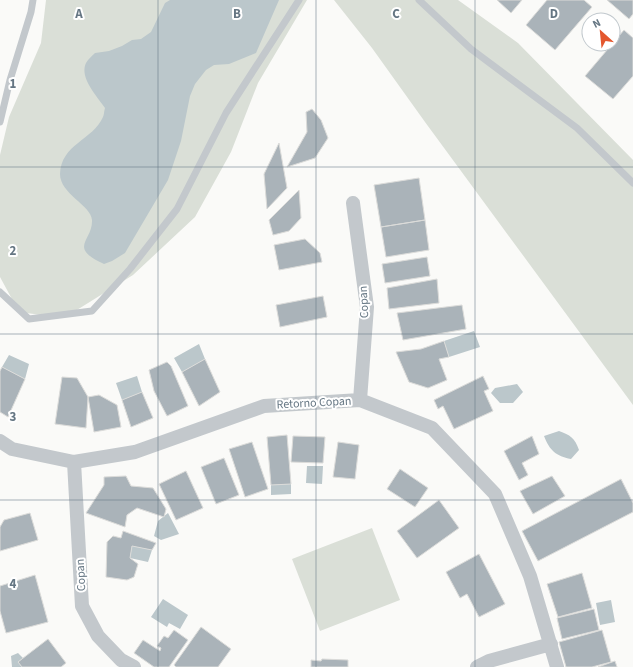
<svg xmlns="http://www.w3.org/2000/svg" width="633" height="667" font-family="'Source Sans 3',sans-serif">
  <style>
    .green { fill: #dadfd7 }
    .water { fill: #bbc7cb }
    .building { fill: #aab3b9; stroke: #dcdcda }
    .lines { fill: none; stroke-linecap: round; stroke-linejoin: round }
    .lane { stroke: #c3c8cc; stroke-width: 7 }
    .street { stroke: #c3c8cc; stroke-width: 14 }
    .grid { fill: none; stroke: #657683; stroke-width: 1; stroke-opacity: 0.55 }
    .labels { text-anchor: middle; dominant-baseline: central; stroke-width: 4; stroke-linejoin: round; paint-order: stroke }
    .street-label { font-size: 12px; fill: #657683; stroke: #fff }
    .grid-label { font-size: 13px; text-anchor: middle; font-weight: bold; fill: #657683; stroke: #fff; stroke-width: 4; stroke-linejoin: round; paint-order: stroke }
  </style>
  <rect width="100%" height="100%" fill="#fafaf8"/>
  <!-- green -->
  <path class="green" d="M46,0h261l-49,83 -27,69 -36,65 -62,58 -69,43 -45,-6 -19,-35v-122l9,-38 32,-74z
    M334,0h124l60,43 115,117v245l-208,-283 -53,-74z
    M372,528l28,72 -80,31 -28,-72z"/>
  <!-- water -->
  <path class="water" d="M170,0h109l-23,53 -27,11 -15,1 -8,5 -11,14 -5,12 -9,45 -13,39 -43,73 -13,8 -8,3c-37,-17 -11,-23 -12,-44 -1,-15 -32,-26 -32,-46 1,-30 33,-34 43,-57 1,-2 1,-6 2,-9 -8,-12 -26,-30 -19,-45 2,-4 6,-7 9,-10l14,-2 13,-5 10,-6 9,-1 10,-7 14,-29z
    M474,331l6,16 -31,10 -5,-16z
    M199,344l6,15 -23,13 -8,-14z
    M9,355l20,9 -4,15 -23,-12z
    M137,376l5,16 -20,8 -6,-17z
    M517,384l6,8 -10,11h-13l-9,-10 4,-5z
    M559,431c11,4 16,7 20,19l-8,9c-15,-3 -21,-8 -27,-23z
    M307,466h16l-1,18 -16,-1z
    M291,484v10l-20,1v-10z
    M168,513l11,21 -18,6 -7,-4 4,-15z
    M132,546l20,4 -4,12 -18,-4z
    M163,599l25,16 -8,14 -11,-6 -2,4 -16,-10z
    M611,600l4,22 -15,3 -4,-22z
    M18,653l5,5 -5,4 4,5h-10l-1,-11z"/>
  <!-- building -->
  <path class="building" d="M497,0h25l-11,13z
    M547,0h37l8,7 -37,43 -29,-25z
    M607,0h26v14l-4,5z
    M624,30l9,8v38l-20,23 -28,-23z
    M312,109l9,11 7,18 -13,20 -28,9 20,-35 -1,-20z
    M279,143l8,45 -20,21 -3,-35z
    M419,178l6,42 -44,7 -7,-42z
    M299,190l2,28 -12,13 -16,4 -4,-15z
    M425,220l4,30 -43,7 -5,-30z
    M305,239l15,14 2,9 -43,8 -5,-25z
    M427,257l3,19 -45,7 -3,-19z
    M437,279l2,24 -50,6 -2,-21z
    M323,296l4,21 -47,10 -4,-22z
    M462,305l4,24 -63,11 -6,-27z
    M444,341l5,16 -10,2 8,21 -19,8 -19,-6 -13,-30 25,-3z
    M205,359l15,33 -21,14 -17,-34z
    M167,362l4,4 17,40 -21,10 -13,-25 -5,-21z
    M2,367l23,12 -17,38 -8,-5v-41z
    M483,376l6,13 -5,2 9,20 -39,18 -11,-23 -5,3 -4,-9z
    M62,377l15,1 11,19 -2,31 -31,-4z
    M142,392l11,26 -22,9 -9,-27z
    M99,395l18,10 4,22 -27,5 -6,-35z
    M287,435l4,49 -20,1 -4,-48z
    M293,436l32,1 -2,26 -32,-1z
    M532,436l7,18 -17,9 6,12 -9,5 -15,-29z
    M252,442l16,47 -23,8 -16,-48z
    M338,442l21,3 -4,34 -22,-2z
    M224,458l15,37 -23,9 -15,-37z
    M400,469l28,19 -13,19 -28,-18z
    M186,471l17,37 -27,12 -17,-36z
    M126,476l5,10 22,2 13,21 -2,8 -27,-9 -10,7 -2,12 -39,-14 18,-28v-8z
    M552,476l13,20 -32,18 -13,-23z
    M621,479l12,24v9l-95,49 -16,-30z
    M439,500l20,28 -42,30 -20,-27z
    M30,513l8,27 -38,11v-24l4,-7z
    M123,531l33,12 -4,7 -20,-4 -2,12 8,6 -4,13 -7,3 -21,-3 1,-35 6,-6 8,2z
    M479,554l26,50 -26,13 -12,-23 -7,4 -14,-26z
    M582,573l10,35 -34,9 -11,-33z
    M35,575l13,47 -42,11 -6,-22v-25z
    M594,609l5,21 -37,9 -5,-21z
    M201,627l30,22 -13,18h-42l-2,-2z
    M174,630l14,10 -19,27h-15l-20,-14 9,-13 17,11 1,-3 -4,-2 7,-10 4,2z
    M602,630l9,32 -19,5h-26l-7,-25z
    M48,639l18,24 -5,4h-39l-4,-5z
    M322,659l26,1v7h-37v-7l10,1z
    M615,661l2,6h-19z"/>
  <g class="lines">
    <!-- lane -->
    <path class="lane" d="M419,0l52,49 106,79 56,55
      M0,122l10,-42 21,-68 2,-12
      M0,292l29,27 63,-8 38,-42 47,-60 49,-96 73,-113"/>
    <!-- street -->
    <path class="street" d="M353,203l14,104 -7,93
      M0,441l12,8 62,13 61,-10 129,-46 96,-6 72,28 63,66 35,82 27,91
      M74,462l8,144 16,30 23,24 13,7
      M477,667l12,-6 62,-17"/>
  </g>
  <!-- grid -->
  <path class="grid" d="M158,0v667M316,0v667M475,0v667M0,167h633M0,334h633M0,500h633"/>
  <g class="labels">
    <!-- street labels -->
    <g class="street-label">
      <text transform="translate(364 302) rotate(-93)">Copan</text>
      <text transform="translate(314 403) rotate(-3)">Retorno Copan</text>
      <text transform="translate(81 575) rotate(-93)">Copan</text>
    </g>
  </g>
  <g class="grid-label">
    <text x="79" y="18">A</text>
    <text x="237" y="18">B</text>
    <text x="396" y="18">C</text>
    <text x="554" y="18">D</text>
    <text x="13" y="88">1</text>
    <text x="13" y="255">2</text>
    <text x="13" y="421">3</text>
    <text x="13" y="588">4</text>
  </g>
  <!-- north arrow -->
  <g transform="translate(601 32) rotate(333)"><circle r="19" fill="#ffffff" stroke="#c1c8cd"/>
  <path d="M0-3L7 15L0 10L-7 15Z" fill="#e4572e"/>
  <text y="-6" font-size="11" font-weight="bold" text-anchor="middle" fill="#657683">N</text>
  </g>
</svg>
